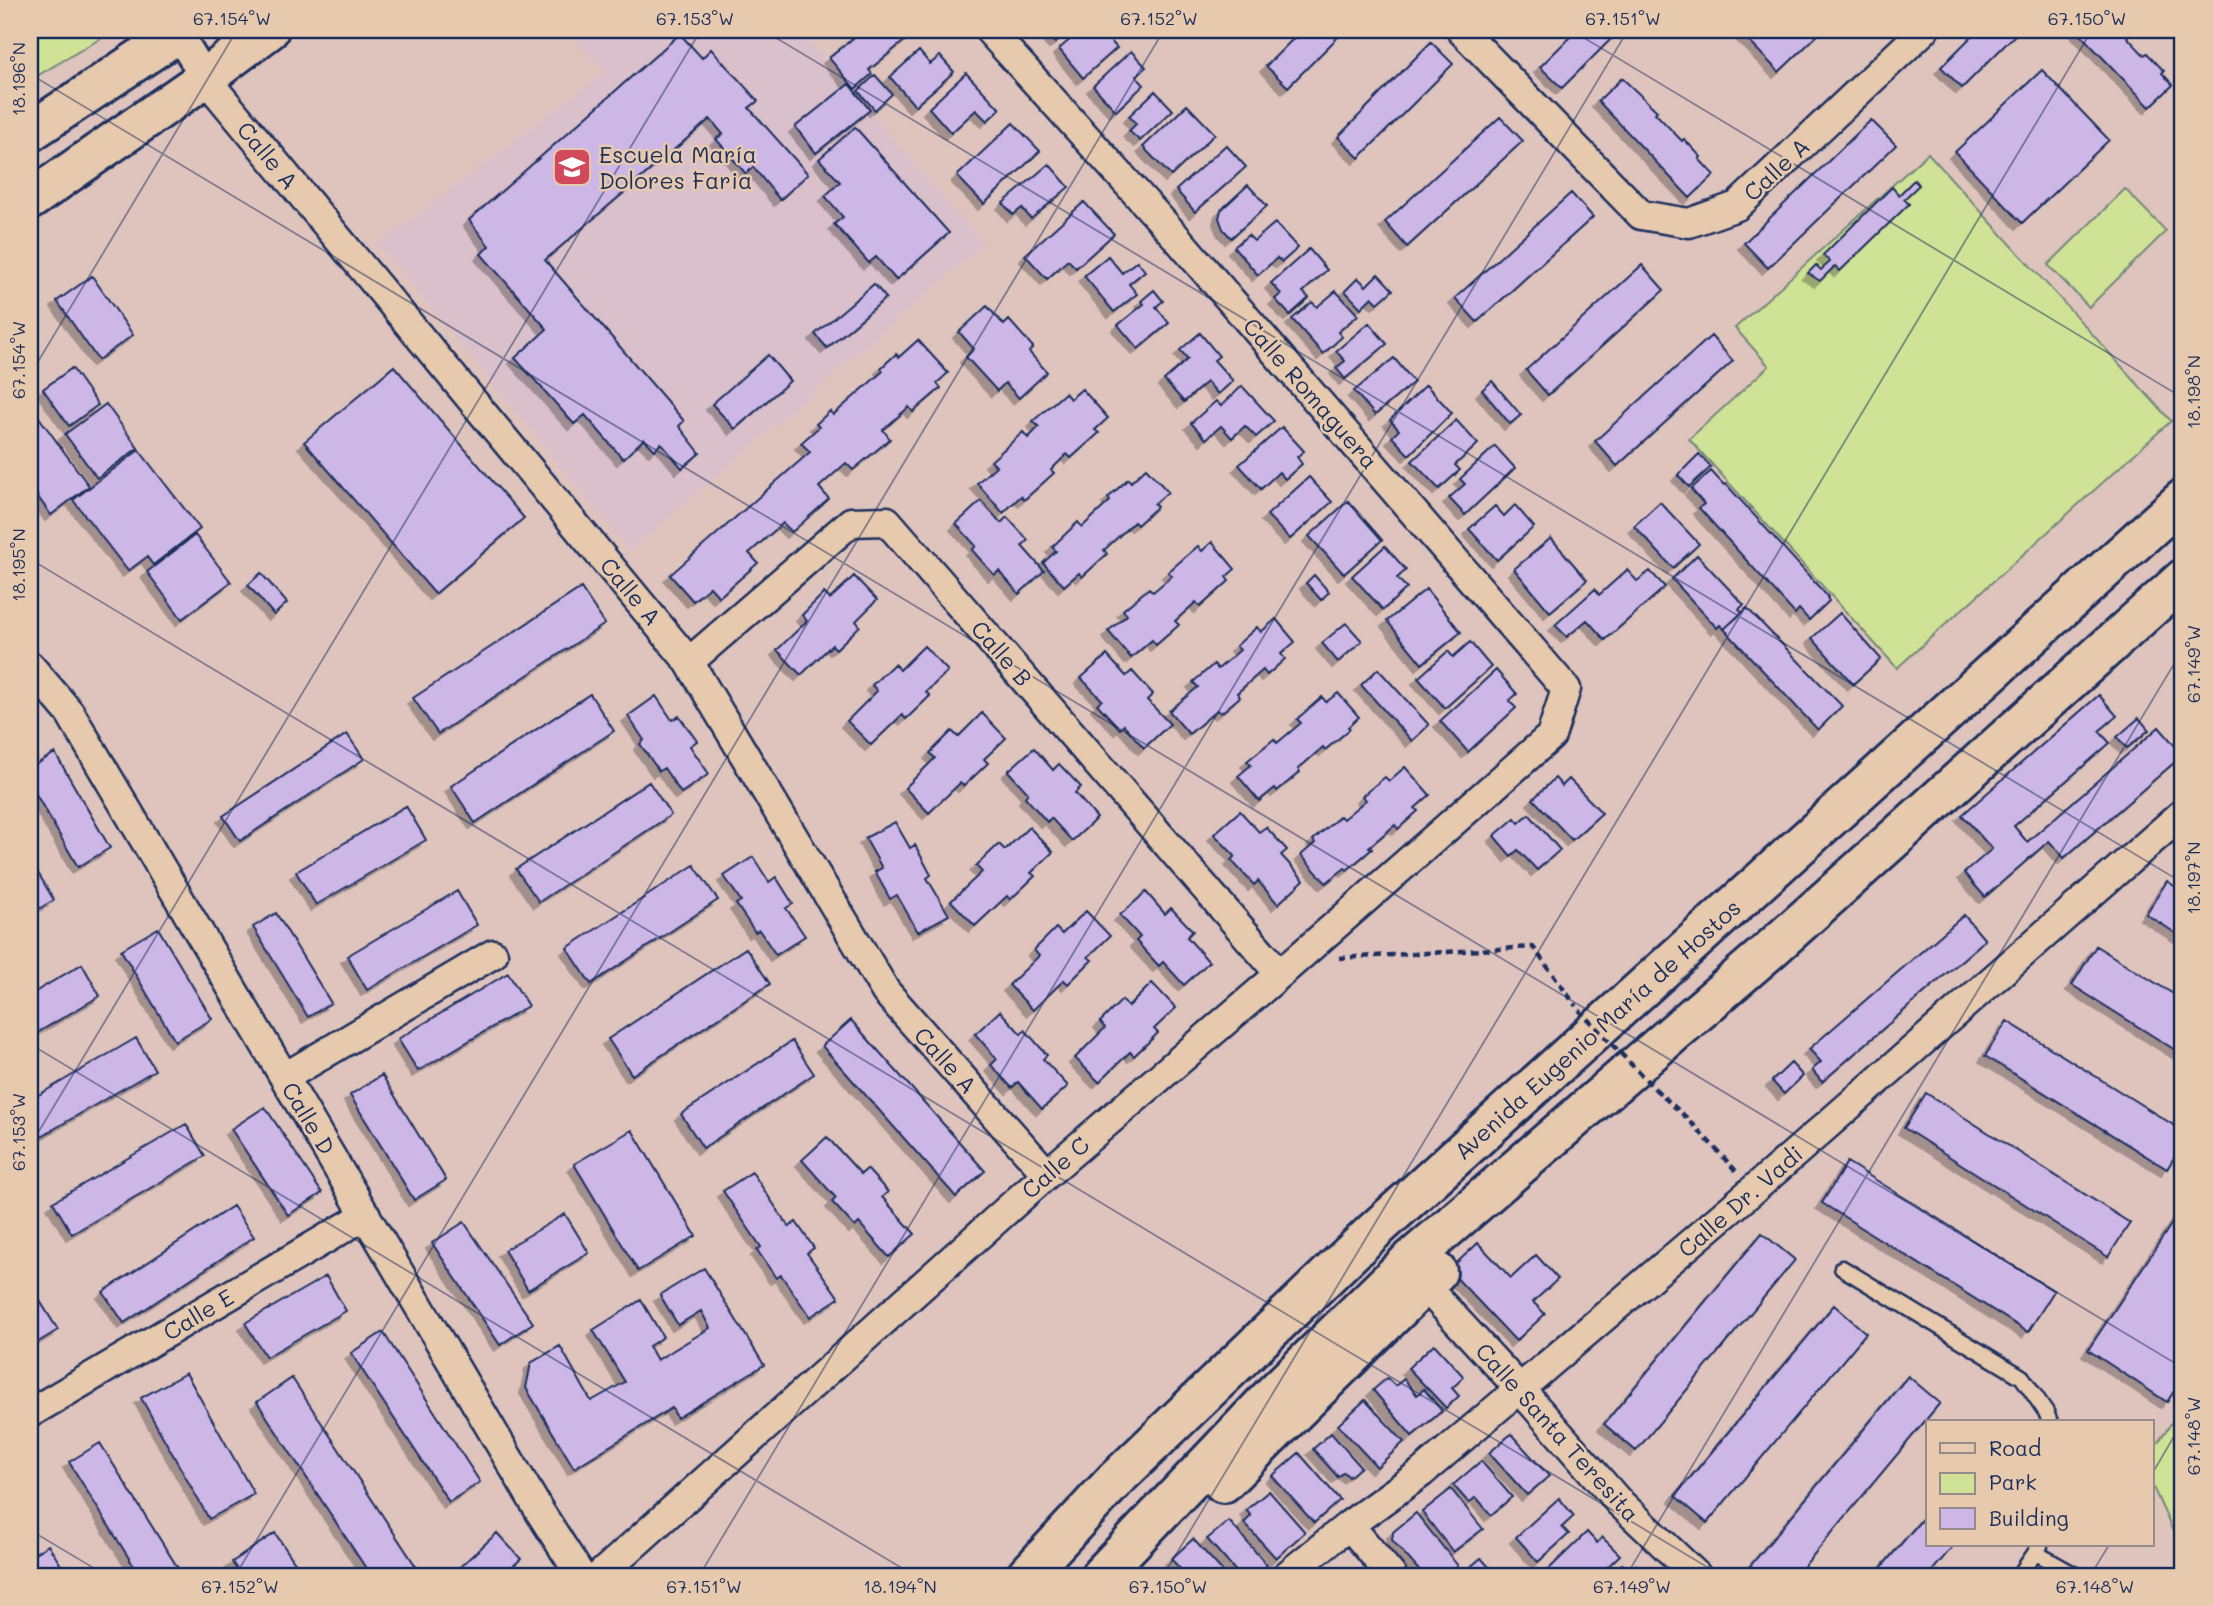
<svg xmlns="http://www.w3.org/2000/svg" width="2213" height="1606" font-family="Mali,sans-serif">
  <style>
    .built { fill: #dac0ca }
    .green { fill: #cfe296; stroke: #75887a; stroke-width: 2 }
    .building { fill: #cdb7e7; stroke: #1b2f5e; stroke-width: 2; filter: url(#shadow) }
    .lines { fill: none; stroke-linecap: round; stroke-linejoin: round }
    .lane-casing { stroke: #1b2f5e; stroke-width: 19 }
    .street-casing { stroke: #1b2f5e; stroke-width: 33 }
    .primary-casing { stroke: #1b2f5e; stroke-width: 44 }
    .highway-casing { stroke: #1b2f5e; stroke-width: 44 }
    .path { stroke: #1b2f5e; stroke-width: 4.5; stroke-dasharray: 7 5; stroke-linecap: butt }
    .lane { stroke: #e7c9ad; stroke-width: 14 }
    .street { stroke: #e7c9ad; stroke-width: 28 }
    .primary { stroke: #e7c9ad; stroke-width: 38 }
    .highway { stroke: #e7c9ad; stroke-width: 38 }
    .path-bridge { stroke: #1b2f5e; stroke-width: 4.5; stroke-dasharray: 7 5; stroke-linecap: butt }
    .ticks { fill: none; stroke: #1b2f5e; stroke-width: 2; stroke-opacity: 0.45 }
    .labels { text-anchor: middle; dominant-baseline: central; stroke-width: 5; stroke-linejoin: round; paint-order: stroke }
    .poi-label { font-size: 23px; fill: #1b2f5e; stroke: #e7c9ad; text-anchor: start }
    .street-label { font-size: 23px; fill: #1b2f5e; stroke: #e7c9ad }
    .neatline { fill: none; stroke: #1b2f5e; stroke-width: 2.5 }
    .ticks-label { font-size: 18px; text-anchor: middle; fill: #1b2f5e }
  </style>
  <defs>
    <filter id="shadow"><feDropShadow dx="-6" dy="6" stdDeviation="0" flood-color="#0004"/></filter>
  </defs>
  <rect width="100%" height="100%" fill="#dfc4be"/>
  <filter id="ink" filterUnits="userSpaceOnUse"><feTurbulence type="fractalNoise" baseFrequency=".0143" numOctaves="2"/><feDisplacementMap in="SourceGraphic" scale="14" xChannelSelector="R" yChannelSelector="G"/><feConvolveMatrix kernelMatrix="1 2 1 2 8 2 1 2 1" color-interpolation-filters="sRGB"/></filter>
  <g filter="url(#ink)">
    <!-- built -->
    <path class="built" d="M566,30h234l184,214 -354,308 -252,-308 226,-172z"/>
    <!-- green -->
    <path class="green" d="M30,30h85l-85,50z
      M1928,153l243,268 -274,247 -208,-229 80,-73 -34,-38z
      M2125,189l41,42 -77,76 -41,-42z
      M2183,1406v130l-11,-7 -20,-44v-34z"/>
    <!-- building -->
    <path class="building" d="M863,30h48l3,3 -45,37 3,4 -17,15 -26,-31z
      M1043,30h27l-15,13z
      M1081,30h20l16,18 -34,30 -24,-29z
      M1302,30h43l-57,57 -22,-21z
      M1577,30h43l-58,58 -22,-21z
      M1738,30h85l-44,42z
      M1978,30h42l-58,58 -21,-21z
      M2076,30h49l4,4 -2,3 17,18 3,-2 17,18 -2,2 11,12 -23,22z
      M680,34l22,24 9,-9 47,52 -9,7 59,66 -28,26 -27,-33 -7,7 -30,-35 7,-5 -13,-15 -165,141 139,161 -5,5 21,27 -18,15 -21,-25 -6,7 -11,-11 -21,20 -38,-44 -11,9 -59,-66 32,-29 -66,-75 8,-8 -20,-26z
      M1431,42l22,22 -94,94 -21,-21z
      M919,51l11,13 10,-8 14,16 -39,34 -25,-29z
      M1131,51l15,16 -10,9 8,9 -28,26 -23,-25z
      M2042,70l67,70 -87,83 -67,-71z
      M966,73l34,36 -13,12 -11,-11 -25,23 -22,-25z
      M875,75l17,19 -17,16 -17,-19z
      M1622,78l35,33 -2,2 27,28 2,-2 17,18 -2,2 15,16 -24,23 -92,-97z
      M849,84l21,26 -54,43 -21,-26z
      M1155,91l18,19 -33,31 -11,-10 7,-7 -7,-8z
      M1187,105l28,29 -44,42 -28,-29z
      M1500,117l23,24 -116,106 -22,-25z
      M1871,120l25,25 -128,123 -24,-25z
      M1013,123l27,28 -56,53 -27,-28z
      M855,127l94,106 -53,47 -20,-23 -7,6 -35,-39 9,-7 -18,-21 15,-14 -21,-23z
      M1226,145l20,22 -51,45 -19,-22z
      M1049,164l20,23 -38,32 -9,-11 -9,7 -10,-12z
      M1914,180l5,5 -15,14 5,5 -69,67 -5,-5 -15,15 -12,-8 8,-8 5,5 9,-8 -7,-7 69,-68 7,8z
      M1248,185l19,21 -36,32 -8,-9 -4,-11 2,-8z
      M1571,193l22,24 -116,105 -22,-24z
      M1084,202l30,32 -38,34 -8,-8 -21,19 -22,-24z
      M1275,223l23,25 -16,14 -5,-4 -19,17 -24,-28 14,-12 6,6z
      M1309,249l18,21 -24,22 6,6 -19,17 -15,-16 6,-5 -10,-11z
      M1108,256l14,17 15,-12 8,10 -16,13 8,10 -23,18 -30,-36z
      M1642,265l22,25 -116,105 -22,-25z
      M1378,274l15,16 -15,13 -6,-6 -11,11 -16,-17 13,-13 8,8z
      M92,276l41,59 -35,25 -41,-59z
      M874,284l12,14 -59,50 -12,-14z
      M1154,290l9,11 -7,6 13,16 -31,26 -20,-24 26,-21 -3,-3z
      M1336,291l22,24 -20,17 4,5 -19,17 -31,-35 20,-17 5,5z
      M987,306l17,19 5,-5 24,27 -4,5 18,20 -28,26 -14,-15 -8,8 -31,-34 8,-8 -15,-17z
      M1369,323l18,21 -42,35 -9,-11 9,-7 -9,-10z
      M1200,333l19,23 -5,4 19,21 -15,13 -11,-12 -23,20 -20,-22 24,-21 -8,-9z
      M1711,336l22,25 -116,105 -22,-25z
      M918,340l30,33 -11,10 4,5 -28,24 -4,-5 -26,23 7,9 -37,31 -7,-7 -27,24 10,12 -37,33 -9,-9 -34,30 9,10 -39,34 -9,-10 -17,14 -23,-26 140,-123 -9,-9 18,-16 -3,-3 14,-13 3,4 50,-44 -2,-3 15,-14 3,3z
      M768,355l22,26 -55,48 -23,-25z
      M1394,358l20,24 -39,33 -21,-24z
      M394,366l130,152 -89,76 -131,-152z
      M72,368l26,37 -29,21 -26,-37z
      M1492,381l29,34 -11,9 -28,-34z
      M1426,385l26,28 -43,42 -17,-18 7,-7 -9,-10z
      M1242,386l32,35 -18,16 -11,-11 -13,12 -11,-12 -15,13 -15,-16 25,-22 5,5z
      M1082,389l26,29 -13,12 4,3 -28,25 -4,-4 -16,16 3,3 -30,27 -3,-4 -18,17 -26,-30 19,-17 -5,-5 32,-29 5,6 11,-11 -6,-6 32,-28 5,6z
      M106,404l32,44 -41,30 -32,-44z
      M30,405l59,81 -38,29 -21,-29z
      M1456,420l22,24 -23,21 5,5 -21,19 -27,-28z
      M1282,427l22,24 -7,6 5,7 -17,15 -6,-7 -18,17 -22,-24z
      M1495,446l20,22 -50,47 -16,-17 16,-14 -5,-5z
      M139,450l61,79 -47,36 -6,-8 -19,14 -55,-71z
      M1699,454l12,13 -22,20 -11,-12z
      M1146,468l22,24 -14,12 3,3 -20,18 -3,-3 -30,28 3,4 -25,23 -3,-4 -15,13 -21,-23 13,-12 -4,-4 26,-25 4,5 28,-26 -2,-3 20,-19 3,3z
      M1711,471l13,14 2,-1 102,113 -1,1 2,3 -20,19 -10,-11 -4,5 -96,-106 5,-4 -13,-15z
      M1309,477l23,25 -42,37 -23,-24z
      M981,501l20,22 6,-6 21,23 -6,6 22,25 -25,23 -20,-23 -5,4 -22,-25 4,-4 -20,-22z
      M1348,501l34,39 -38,34 -35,-38z
      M1660,502l39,42 -26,24 -39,-42z
      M1515,505l19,22 -37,33 -28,-31 26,-23 9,10z
      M195,535l36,47 -49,37 -35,-47z
      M1551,538l36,42 -37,32 -36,-43z
      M1212,542l23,27 -9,8 3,4 -29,26 -4,-5 -21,19 4,4 -23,20 -4,-5 -21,18 -23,-27 19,-16 -4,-5 26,-22 4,4 19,-16 -4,-4 30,-26 4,5z
      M1385,546l21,24 -9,8 10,10 -24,22 -31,-34z
      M1697,555l47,50 -5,4 3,4 -18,16 -4,-4 -3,3 -45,-49z
      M1627,570l10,11 13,-10 15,16 -60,53 -18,-20 -20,17 -12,-12 40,-36 4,6z
      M261,573l26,30 -13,12 -26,-30z
      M1314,575l15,17 -8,8 -15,-17z
      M854,576l23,24 -21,21 4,5 -24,23 -4,-4 -31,30 -24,-25 30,-29 -5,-6 22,-22 6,6z
      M581,588l24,36 -167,110 -25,-36z
      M1426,589l35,43 -39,32 -35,-43z
      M1747,608l95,98 -24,24 -94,-101z
      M1840,613l41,46 -28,25 -41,-46z
      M1276,619l19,23 -14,12 4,5 -18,16 -4,-5 -26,23 3,4 -19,16 -4,-3 -28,24 -20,-23 29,-24 -5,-5 21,-18 4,5 22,-19 -4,-4 21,-19 4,5z
      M1346,623l16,18 -24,21 -16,-19z
      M1470,642l21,25 -46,41 -27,-30 30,-27 5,6z
      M924,646l24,25 -22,21 4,4 -24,23 -4,-4 -31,30 -24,-24 30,-30 -5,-6 22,-21 6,6z
      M1107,655l19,21 6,-5 21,23 -6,6 23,24 -26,24 -20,-23 -4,4 -23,-25 5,-4 -21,-22z
      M1378,669l51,56 -17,16 -51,-56z
      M1496,670l21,24 -8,7 7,7 -48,44 -28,-31z
      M1338,693l21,24 -11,10 2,2 -25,21 -2,-3 -25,22 2,3 -23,19 -2,-3 -16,13 -21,-25 13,-11 -4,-4 27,-22 3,4 24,-20 -4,-4 25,-22 4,5z
      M590,694l24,37 -139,92 -24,-37z
      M2099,695l18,21 -18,15 11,12 -96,83 13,16 132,-115 24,28 -119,103 -15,-17 -64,56 -21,-24 28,-24 -30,-34z
      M656,696l16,24 7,-4 18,25 -7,5 19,28 -28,19 -17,-25 -5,3 -19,-27 4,-4 -16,-24z
      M982,713l24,25 -22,21 4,4 -24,23 -4,-3 -31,30 -24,-25 30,-30 -5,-5 22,-22 6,6z
      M2139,718l10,12 -22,18 -10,-11z
      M347,734l17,25 -124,82 -17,-25z
      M1034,748l19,22 6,-6 22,23 -6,6 22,25 -25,23 -21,-23 -4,4 -22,-25 3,-4 -20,-22z
      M55,753l55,95 -32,19 -48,-83v-16z
      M1405,767l25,28 -15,13 3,3 -20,18 -3,-4 -26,22 3,2 -25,21 -2,-2 -19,15 -25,-28 14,-12 -2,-3 27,-24 3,3 23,-19 -4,-4 23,-19 4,4z
      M1555,778l7,8 7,-7 33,34 -30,27 -39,-41z
      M649,782l22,33 -132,87 -23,-33z
      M406,806l20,34 -110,65 -20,-33z
      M1240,811l19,21 7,-5 21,23 -6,5 23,25 -26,24 -20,-23 -4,4 -23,-25 4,-4 -21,-22z
      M1529,814l31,36 -23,20 -19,-20 -7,6 -17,-20 21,-18 4,5z
      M895,822l15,26 5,-3 16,30 -4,3 22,37 -31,17 -21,-37 -7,4 -15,-27 7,-4 -17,-30z
      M1029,827l24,25 -22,21 4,3 -25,24 -3,-4 -32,30 -24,-25 31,-29 -6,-6 23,-22 6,6z
      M753,857l16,25 7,-5 17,27 -7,4 19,28 -29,19 -17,-25 -4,2 -19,-28 5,-3 -17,-25z
      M694,865l24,35 -127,84 -24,-36z
      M35,868l19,32 -24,14v-42z
      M2167,881l16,11v46l-37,-24z
      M457,891l20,34 -110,65 -20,-34z
      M1146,892l19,22 6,-6 22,23 -6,6 22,25 -25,23 -21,-23 -4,4 -23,-25 4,-4 -20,-22z
      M1086,911l24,25 -22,21 4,3 -24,24 -4,-4 -31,30 -24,-25 30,-29 -5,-6 22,-22 6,6z
      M276,913l55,90 -23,14 -55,-90z
      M1964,915l21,25 -163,142 -10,-12 9,-8 -12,-13z
      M158,928l54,91 -37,22 -54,-91z
      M2096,946l87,54v55l-111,-70z
      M746,948l24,36 -138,91 -24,-36z
      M82,964l18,32 -70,41v-42z
      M508,973l20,33 -110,65 -20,-32z
      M1152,983l24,25 -22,21 4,4 -24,23 -4,-4 -31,30 -24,-24 30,-30 -5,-6 22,-22 6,7z
      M1000,1011l21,23 4,-4 22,25 -4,4 25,27 -26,23 -24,-27 -6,6 -21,-23 6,-6 -22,-25z
      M851,1020l134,151 -29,26 -134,-151z
      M2007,1021l176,110v12l-16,26 -182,-113z
      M136,1038l19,32 -125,73v-43z
      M792,1041l22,33 -111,74 -22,-34z
      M1791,1063l12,13 -19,18 -12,-13z
      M382,1075l64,105 -32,20 -64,-105z
      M1926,1093l204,130 -22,34 -204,-129z
      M265,1107l57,86 -34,22 -57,-86z
      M186,1124l19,32 -133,78 -19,-32z
      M632,1130l64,106 -58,35 -64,-107z
      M827,1137l34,37 6,-5 21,23 -6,5 33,37 -26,23 -30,-34 -4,4 -23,-25 4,-4 -34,-38z
      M1847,1162l207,129 -26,41 -206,-129z
      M752,1172l37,55 7,-5 18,26 -7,5 32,45 -29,19 -29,-42 -5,3 -19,-28 4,-3 -38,-56z
      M233,1206l21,31 -130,86 -21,-31z
      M565,1214l24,39 -61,37 -24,-40z
      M2178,1214l5,3v160l-16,25 -79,-52z
      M464,1222l69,101 -33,22 -68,-102z
      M1762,1233l33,27 -159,191 -32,-27z
      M1478,1243l33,35 25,-23 22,24 -25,23 12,12 -29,27 -67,-71z
      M704,1268l60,97 -87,53 -5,-10 -98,60 -48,-80 5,-25 29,-17 31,55 34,-19 -32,-52 48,-30 22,37 -14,9 8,14 53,-32 -9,-17 -23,14 -18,-30z
      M326,1276l20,35 -80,46 -21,-34z
      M30,1285l28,45 -28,17z
      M1834,1305l32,28 -159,190 -32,-27z
      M383,1332l97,150 -31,20 -98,-149z
      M1434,1344l30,33 -12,11 7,8 -13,12 -38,-40z
      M186,1373l68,121 -45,25 -68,-121z
      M1908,1376l32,27 -144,173h-34l-12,-10z
      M292,1378l125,190 -12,8h-34l-114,-174z
      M1387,1378l8,8 9,-7 13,16 7,-6 18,22 -30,25 -39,-46z
      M1365,1400l39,42 -27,25 -39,-42z
      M1331,1433l30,34 -12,10 -5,-5 -6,5 -25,-28z
      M1511,1434l38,42 -22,19 -38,-42z
      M100,1443l81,130 -5,3h-36l-71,-114z
      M1299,1453l41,47 -26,23 -42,-47z
      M1481,1461l31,36 -21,18 -15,-18 -7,6 -16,-18z
      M1451,1489l32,40 -30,23 -31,-40z
      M1269,1491l36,41 -29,26 -32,-35 7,-7 -5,-6z
      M1559,1498l15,18 -12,11 7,7 -31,28 -22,-25z
      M1928,1512v33h26l-26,31h-54z
      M1416,1513l42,53 -13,10h-21l-32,-36 1,-8z
      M1229,1521l38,44 -12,11h-15l-33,-37z
      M1587,1532l10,11 5,-6 18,18 -22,21h-44l-6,-6z
      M275,1533l29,43h-63l-9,-14z
      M497,1533l24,26 -19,17h-52z
      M1193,1539l34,37h-40l-16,-17z
      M48,1545l20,31h-38v-20z
      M1481,1558l16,18h-37z
      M1622,1564l7,8 7,-7 11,11h-37z"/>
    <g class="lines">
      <!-- lane casing -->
      <g class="lane-casing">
        <path id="lane" d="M1842,1268l180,109 24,35 4,10
          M2036,1553l41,23
          M2019,1576l21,-30"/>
      </g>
      <!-- street casing -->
      <g class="street-casing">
        <path id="street" d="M1461,30l180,185 48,8 48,-17 187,-176
          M178,33l27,45 484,584 197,330 161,182
          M689,662l162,-140 36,-1 393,453
          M30,666l40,47 470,799 41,64
          M285,1077l208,-123
          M1423,1284l97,105 98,112 79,75
          M30,1413l336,-198
          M1349,1525l43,51
          M599,1576l448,-402 233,-200 271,-238 15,-47 -389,-451 -188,-208
          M1286,1576l63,-51 72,-52 332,-283 430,-377"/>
      </g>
      <!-- primary casing -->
      <g class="primary-casing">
        <path id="primary" d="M30,132l153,-102
          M30,200l175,-122 64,-48"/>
      </g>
      <!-- highway casing -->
      <g class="highway-casing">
        <path id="highway" d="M1223,1483l214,-211
          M1026,1576l90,-97 258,-248 809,-732
          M1100,1576l176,-185 130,-127 364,-314 413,-371"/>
      </g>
      <!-- path -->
      <path class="path" d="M1339,958l194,-11 43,59
        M1655,1089l33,30 48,52"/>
      <!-- lane -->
      <use href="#lane" class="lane"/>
      <!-- street -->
      <use href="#street" class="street"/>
      <!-- primary -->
      <use href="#primary" class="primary"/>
      <!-- highway -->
      <use href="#highway" class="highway"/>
      <!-- path-bridge -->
      <path class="path-bridge" d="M1579,1010l76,79"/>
    </g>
  </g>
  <!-- ticks -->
  <path class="ticks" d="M763,30l1420,853M1571,30l612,368M30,74l2153,1294M30,375l207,-345M30,559l1692,1017M30,1044l885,532M30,1146l671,-1116M2152,1474l31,-53M30,1530l77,46M235,1576l929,-1546M699,1576l929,-1546M1163,1576l929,-1546M1626,1576l557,-927M2090,1576l19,-31"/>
  <!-- icons -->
  <defs>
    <g id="school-square" transform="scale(2.0125)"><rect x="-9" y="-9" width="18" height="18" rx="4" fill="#d1495b" stroke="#e7c9ad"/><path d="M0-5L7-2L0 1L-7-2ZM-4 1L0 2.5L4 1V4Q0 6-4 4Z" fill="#fff"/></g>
  </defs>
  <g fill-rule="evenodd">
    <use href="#school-square" x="572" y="167"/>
  </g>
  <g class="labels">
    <!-- poi labels -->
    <g class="poi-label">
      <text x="599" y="154">Escuela María<tspan x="599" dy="26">Dolores Faria</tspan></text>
    </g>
    <!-- street labels -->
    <g class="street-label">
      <text transform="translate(268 155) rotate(50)">Calle A</text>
      <text transform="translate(1776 169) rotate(-43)">Calle A</text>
      <text transform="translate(1311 393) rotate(49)">Calle Romaguera</text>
      <text transform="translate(631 591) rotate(50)">Calle A</text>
      <text transform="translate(1002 653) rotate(49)">Calle B</text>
      <text transform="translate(1597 1029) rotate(-42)">Avenida Eugenio María de Hostos</text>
      <text transform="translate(946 1060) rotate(48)">Calle A</text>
      <text transform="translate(309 1118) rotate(59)">Calle D</text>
      <text transform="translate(1055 1167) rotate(-41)">Calle C</text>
      <text transform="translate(1740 1201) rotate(-41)">Calle Dr. Vadi</text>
      <text transform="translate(198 1314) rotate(-31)">Calle E</text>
      <text transform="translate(1558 1432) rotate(48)">Calle Santa Teresita</text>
    </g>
  </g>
  <!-- margin -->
  <rect width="2213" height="1606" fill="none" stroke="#e7c9ad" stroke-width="77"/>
  <!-- legend -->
  <rect x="1926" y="1420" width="228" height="126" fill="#e7c9ad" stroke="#958b8d" stroke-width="2"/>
  <rect x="1940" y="1443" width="35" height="10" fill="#e7c9ad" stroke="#958b8d" stroke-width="2"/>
  <text x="1989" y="1456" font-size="21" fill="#1b2f5e">Road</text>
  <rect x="1940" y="1473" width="35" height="21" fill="#cfe296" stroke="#958b8d" stroke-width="2"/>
  <text x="1989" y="1490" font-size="21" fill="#1b2f5e">Park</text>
  <rect x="1940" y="1508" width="35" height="21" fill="#cdb7e7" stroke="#958b8d" stroke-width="2"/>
  <text x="1989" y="1526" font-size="21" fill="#1b2f5e">Building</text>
  <rect x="38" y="38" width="2136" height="1530" class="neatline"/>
  <g class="ticks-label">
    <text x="232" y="25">67.154°W</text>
    <text x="695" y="25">67.153°W</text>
    <text x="1159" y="25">67.152°W</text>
    <text x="1623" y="25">67.151°W</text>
    <text x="2087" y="25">67.150°W</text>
    <text transform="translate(19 79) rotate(-90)" y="6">18.196°N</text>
    <text transform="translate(19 360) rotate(-90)" y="6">67.154°W</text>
    <text transform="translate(2194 392) rotate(-90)" y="6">18.198°N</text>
    <text transform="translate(19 565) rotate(-90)" y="6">18.195°N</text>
    <text transform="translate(2194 664) rotate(-90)" y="6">67.149°W</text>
    <text transform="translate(2194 878) rotate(-90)" y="6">18.197°N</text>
    <text transform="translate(19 1132) rotate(-90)" y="6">67.153°W</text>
    <text transform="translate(2194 1436) rotate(-90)" y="6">67.148°W</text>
    <text x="240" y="1593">67.152°W</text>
    <text x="704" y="1593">67.151°W</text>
    <text x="900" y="1593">18.194°N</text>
    <text x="1168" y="1593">67.150°W</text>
    <text x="1632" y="1593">67.149°W</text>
    <text x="2095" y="1593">67.148°W</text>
  </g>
</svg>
